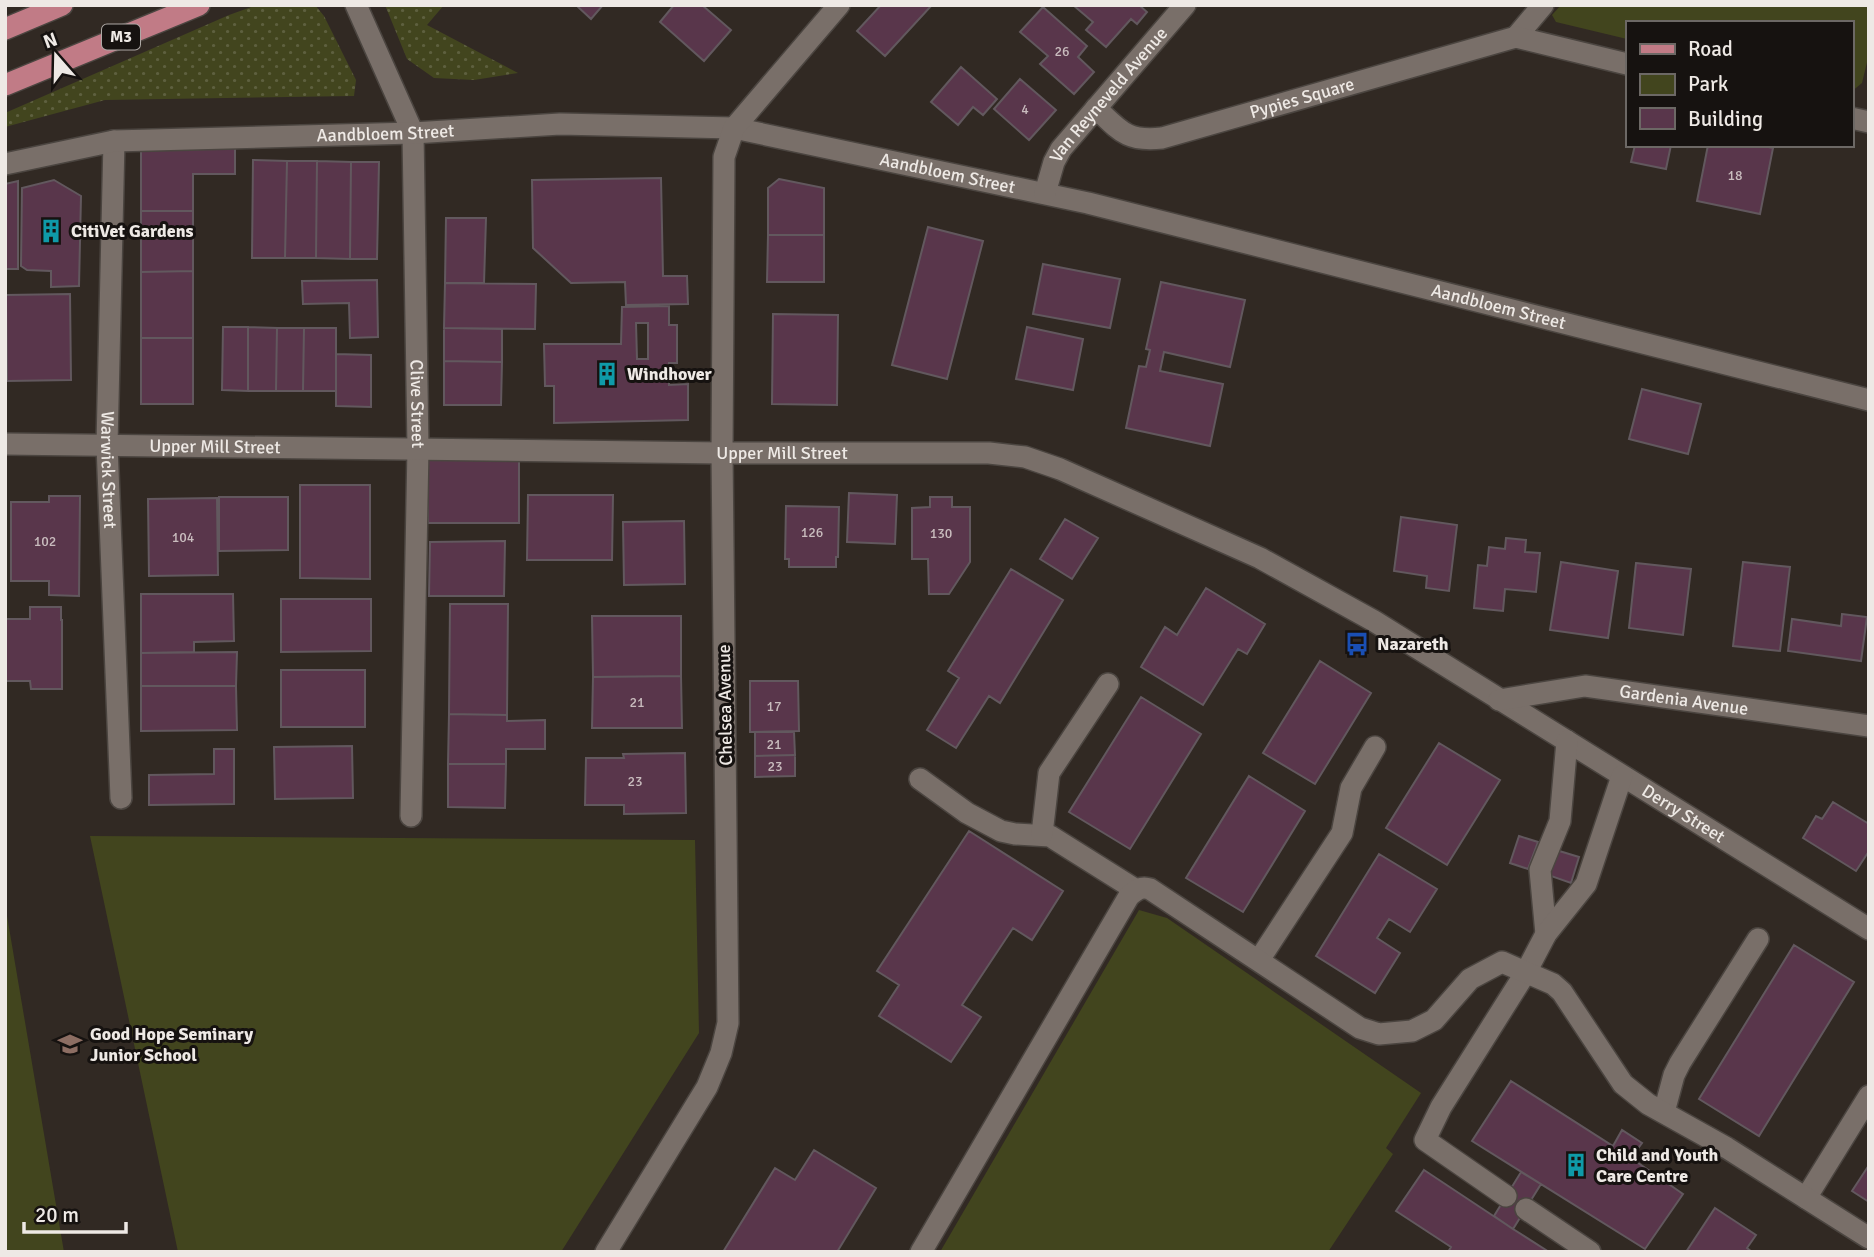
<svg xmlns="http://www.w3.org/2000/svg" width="1874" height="1257" font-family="Signika,sans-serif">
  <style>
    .grass { fill: url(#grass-dots) }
    .park { fill: #42451e }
    .building { fill: #59364b; stroke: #62585e; stroke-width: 2; fill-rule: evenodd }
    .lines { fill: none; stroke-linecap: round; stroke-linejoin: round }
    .minor-casing { stroke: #4b4540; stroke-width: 24 }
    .major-casing { stroke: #4b4540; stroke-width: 24 }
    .minor { stroke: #796f69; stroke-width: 21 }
    .major { stroke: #c17b86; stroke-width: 21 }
    .labels { text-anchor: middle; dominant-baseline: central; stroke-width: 6; stroke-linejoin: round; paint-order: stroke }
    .number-label { font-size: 14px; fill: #c9bcbe }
    .shield { fill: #161210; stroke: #ada8a5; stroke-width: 2 }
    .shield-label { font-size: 16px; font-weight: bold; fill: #eee9e5 }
    .street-label { font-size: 18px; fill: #eee9e5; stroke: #161210 }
    .poi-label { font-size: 18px; font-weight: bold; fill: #eee9e5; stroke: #161210; text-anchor: start }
  </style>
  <defs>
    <pattern id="grass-dots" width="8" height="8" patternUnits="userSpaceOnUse" patternTransform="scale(1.75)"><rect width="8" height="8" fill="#42451e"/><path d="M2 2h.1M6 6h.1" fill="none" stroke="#5e603f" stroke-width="1.8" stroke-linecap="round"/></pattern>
  </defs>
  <rect width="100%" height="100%" fill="#312923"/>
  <!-- grass -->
  <path class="grass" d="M257,5h58l9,11 32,64 -2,16 -249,4 -100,27v-14l224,-98z
    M385,5h59l-17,20 91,48 -44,7 -40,-2 -27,-19z"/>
  <!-- park -->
  <path class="park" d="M1561,5h308v49l-7,29 -11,9v-69h-224v16l-71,-17 -4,-7z
    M90,836l605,4 4,193 -138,219h-383z
    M5,904l59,348h-59z
    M1139,910l28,8 254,175 -35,55 7,6 -65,98h-388z"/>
  <!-- building -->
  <path class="building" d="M576,5h27l-12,14z
    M674,5h28l29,25 -27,31 -44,-39z
    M881,5h51l-47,51 -28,-25z
    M1073,5h66l8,7 -10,12 -6,-5 -25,28 -20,-17 7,-8z
    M1043,7l44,39 -9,11 16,15 -20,22 -34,-30 8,-8 -28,-24z
    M961,67l36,32 -14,16 -10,-8 -15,18 -27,-23z
    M1020,79l36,31 -27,30 -35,-31z
    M1635,145h36l-5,24 -35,-7z
    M1708,145h51l14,3 -13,66 -63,-13z
    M141,146h94v28h-42v37h-52z
    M253,160l34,1 -2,97h-33z
    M287,161h30l-1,97h-31z
    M317,161l34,1 -1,97 -34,-1z
    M351,162h28l-2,97h-27z
    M661,178l2,98h24l1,28 -62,1 -1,-23 -54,1 -38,-35 -1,-68z
    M779,179l45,9v47h-56v-47z
    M54,180l27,16 -2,90 -28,1v-16l-24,-1 -6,-4 1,-78z
    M18,181v88h-13v-85z
    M141,211h52v60l-52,1z
    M446,218h40l-2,65h-39z
    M928,227l55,14 -36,138 -55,-14z
    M768,235h56v47h-57z
    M1043,264l77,15 -10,49 -77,-14z
    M193,271v67h-52v-66z
    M377,280l1,57 -28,1 -1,-35 -46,1 -1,-23z
    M1161,282l84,18 -15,67 -66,-15 -4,19 63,13 -13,62 -84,-18 13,-62 7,1 4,-17 -4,-1z
    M445,283l91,1 -1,45 -91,-1z
    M70,294l1,86 -64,1 -1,-86z
    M669,306v19h8v38h-8v22l19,-1v36l-134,3v-37h-9l-1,-42h77l1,-37zM636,323h12v36h-11z
    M773,314l65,1 -1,90 -65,-1z
    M223,327h25v64l-26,-1z
    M248,327l29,1 -1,63h-28z
    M1027,327l56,12 -10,51 -57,-11z
    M277,328h27l-1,63h-27z
    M304,328h32v63h-33z
    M444,328l58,1v33l-58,-1z
    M141,338h52v66h-52z
    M336,354l35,1v52l-35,-1z
    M444,361l58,1 -1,43h-57z
    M1642,389l59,15 -13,50 -59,-15z
    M428,460h91v63h-91z
    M300,485h70v94l-70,-1z
    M849,493l48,2 -2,49 -48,-2z
    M528,495h85l-1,65h-85z
    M49,496h31l-1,100 -30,-1v-14h-38v-79h38z
    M219,497h69v53l-69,1z
    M930,497h22v10h18v55l-21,32h-20l-1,-35h-16v-51l18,-1z
    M217,498l1,77 -69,1 -1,-77z
    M786,506l53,1 -1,50h-2v10h-47v-8h-4z
    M1401,517l56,8 -8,66 -23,-3 1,-12 -33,-5z
    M1065,519l33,19 -26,41 -32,-20z
    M684,521l1,63 -61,1 -1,-63z
    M1506,538l20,2 -1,12 15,1 -4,39 -31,-3 -2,22 -29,-3 4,-43 9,1 2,-19 16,2z
    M505,541l-1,55h-75l1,-54z
    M1561,562l57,9 -10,67 -58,-8z
    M1743,562l47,5 -10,84 -47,-5z
    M1636,563l55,6 -8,66 -54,-7z
    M1011,569l52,31 -63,103 -11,-7 -33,52 -29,-18 32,-52 -11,-7z
    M1206,588l59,36 -18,30 -9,-5 -35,56 -62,-38 24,-40 12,8z
    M141,594h92l1,47 -40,1v10l-53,1z
    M281,599h90v52l-90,1z
    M450,604h58l-1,111 -58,-1z
    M30,607h31v13h1v69h-31l-1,-8h-25v-62h25z
    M1842,614l25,3 -6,44 -73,-10 4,-32 49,7z
    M592,616h89v60l-88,1z
    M237,652l-1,34h-95v-33z
    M1320,661l51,32 -56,91 -52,-31z
    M281,670h84v57h-84z
    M681,676l1,52h-90l1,-51z
    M750,681h48l1,50 -49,1z
    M141,686h95l1,44 -96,1z
    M1141,697l60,37 -71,115 -61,-37z
    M449,714l58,1v6l38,-1v29h-39v15h-58z
    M755,732h39l1,23 -40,1z
    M1439,743l61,37 -53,85 -61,-37z
    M352,746l1,52 -78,1 -1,-52z
    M214,749h20v55l-85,1v-30l65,-1z
    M685,753l1,60 -62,1v-9h-39l1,-47h38l-1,-4z
    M795,755v21l-40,1v-21z
    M448,764h58l-1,44 -57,-1z
    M1249,776l56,35 -62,101 -57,-34z
    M1833,802l36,22v27l-13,20 -53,-33 13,-22 6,3z
    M969,831l94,60 -31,49 -19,-12 -51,77 19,12 -30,45 -72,-46 20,-31 -22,-14z
    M1519,836l19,6 -10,27 -18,-6z
    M1556,850l23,7 -8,26 -23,-8z
    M1379,854l58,35 -27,43 -21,-13 -12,19 23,15 -25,40 -59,-37z
    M1794,945l60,37 -95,154 -60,-37z
    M1511,1081l102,65 9,-16 20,13 -11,15 52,36 -38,55 -173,-108z
    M814,1150l62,38 -39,64h-114l52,-84 20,12z
    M1869,1165v37l-17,-11z
    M1424,1170l89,59 36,23h-101l3,-5 -55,-36z
    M1521,1172l20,12 -28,45 -19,-13z
    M1715,1208l41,27 -9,13 5,4h-66z"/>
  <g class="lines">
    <!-- minor casing -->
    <g class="minor-casing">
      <g id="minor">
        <path id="s1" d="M356,5l57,128 5,315 -7,368"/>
        <path d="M1516,37l27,-32"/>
        <path id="s2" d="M1096,108c24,23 31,34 66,30l354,-101 111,27"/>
        <path d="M1851,118l18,4"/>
        <path id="s3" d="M114,141l-7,304 14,353"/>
        <path id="s4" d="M5,164l109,-23 299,-8 147,-9 174,4 354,75 781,197"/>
        <path id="s5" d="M1045,193l9,-31 7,-13 124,-144"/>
        <path id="s6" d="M5,444l717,9h267l36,4 35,12 200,89 114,63 495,308"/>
        <path id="s7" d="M1499,700l86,-14 284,40"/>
        <path d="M920,779l47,34 34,18 14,3 35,2 86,54"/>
        <path d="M1042,834l7,-61 59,-89"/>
        <path d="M1546,934l-6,-64 20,-49 7,-80"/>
        <path d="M1259,960l83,-127 9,-45 24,-41"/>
        <path d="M1664,1112l10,-37 6,-12 78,-124"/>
        <path d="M1506,1196l-81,-56 16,-33 85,-135 20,-38 40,-50 36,-108"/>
        <path d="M1806,1198l63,-102"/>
        <path d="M1526,1209l64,43"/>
        <path d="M606,1252l101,-165 14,-34 7,-30 -6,-570 2,-296 10,-29 105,-123"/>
        <path d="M921,1252l208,-356c7,-6 12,-10 21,-7l210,139 19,6 33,-3 22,-11 36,-41 32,-17 51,22 9,8 61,92 25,20 79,44 142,90"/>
      </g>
    </g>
    <!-- major casing -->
    <g class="major-casing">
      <path id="major" d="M5,29l57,-24
        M5,85l194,-80"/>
    </g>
    <!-- minor -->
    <use href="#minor" class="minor"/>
    <!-- major -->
    <use href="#major" class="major"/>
  </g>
  <!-- icons -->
  <defs>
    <g id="building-bare" transform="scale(1.89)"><path d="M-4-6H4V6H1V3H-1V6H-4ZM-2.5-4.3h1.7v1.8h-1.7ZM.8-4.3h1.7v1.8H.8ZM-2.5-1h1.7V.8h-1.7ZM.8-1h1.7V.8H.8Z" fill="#0f9aa8" stroke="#161210" stroke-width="2.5" paint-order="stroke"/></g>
    <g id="bus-bare" transform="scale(1.89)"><path d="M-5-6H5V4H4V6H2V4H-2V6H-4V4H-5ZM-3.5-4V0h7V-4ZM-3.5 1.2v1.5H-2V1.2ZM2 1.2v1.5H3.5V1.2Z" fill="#1a4fb4" stroke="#161210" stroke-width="2.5" paint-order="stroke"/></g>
    <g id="school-bare" transform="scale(1.89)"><path d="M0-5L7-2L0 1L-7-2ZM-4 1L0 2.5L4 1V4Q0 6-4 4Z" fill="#8d6e63" stroke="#161210" stroke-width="2.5" paint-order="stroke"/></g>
  </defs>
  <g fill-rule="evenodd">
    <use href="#building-bare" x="51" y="231"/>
    <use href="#building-bare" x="607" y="374"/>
    <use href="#bus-bare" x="1357" y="644"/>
    <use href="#school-bare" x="70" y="1044"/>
    <use href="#building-bare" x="1576" y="1165"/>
  </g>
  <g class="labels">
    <!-- number labels -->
    <g class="number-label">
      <text x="1062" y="51">26</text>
      <text x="1025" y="109">4</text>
      <text x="1735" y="175">18</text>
      <text x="812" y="532">126</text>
      <text x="941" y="533">130</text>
      <text x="183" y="537">104</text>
      <text x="45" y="541">102</text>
      <text x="637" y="702">21</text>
      <text x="774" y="706">17</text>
      <text x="774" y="744">21</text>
      <text x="775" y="766">23</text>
      <text x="635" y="781">23</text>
    </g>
    <!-- shield labels -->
    <rect class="shield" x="102" y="24.5" width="38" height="25" rx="5"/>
    <g class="shield-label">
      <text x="121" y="37">M3</text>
    </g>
    <!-- street labels -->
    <g class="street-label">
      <text stroke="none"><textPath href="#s5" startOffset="119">Van Reyneveld Avenue</textPath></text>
      <text stroke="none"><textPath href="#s2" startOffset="222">Pypies Square</textPath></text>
      <text stroke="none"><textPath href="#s4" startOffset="383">Aandbloem Street</textPath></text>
      <text stroke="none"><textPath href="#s4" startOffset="950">Aandbloem Street</textPath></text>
      <text stroke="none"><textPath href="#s4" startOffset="1517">Aandbloem Street</textPath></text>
      <text stroke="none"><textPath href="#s1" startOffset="411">Clive Street</textPath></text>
      <text stroke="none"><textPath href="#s6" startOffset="210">Upper Mill Street</textPath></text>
      <text stroke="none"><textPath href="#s6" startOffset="777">Upper Mill Street</textPath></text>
      <text stroke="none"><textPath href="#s3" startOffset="329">Warwick Street</textPath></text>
      <text stroke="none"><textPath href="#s7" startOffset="187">Gardenia Avenue</textPath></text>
      <text transform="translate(725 705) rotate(-91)">Chelsea Avenue</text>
      <text stroke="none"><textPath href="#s6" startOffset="1771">Derry Street</textPath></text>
    </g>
    <!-- poi labels -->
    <g class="poi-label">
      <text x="71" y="231">CitiVet Gardens</text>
      <text x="627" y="374">Windhover</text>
      <text x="1377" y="644">Nazareth</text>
      <text x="90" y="1034">Good Hope Seminary<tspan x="90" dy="21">Junior School</tspan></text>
      <text x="1596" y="1155">Child and Youth<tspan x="1596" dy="21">Care Centre</tspan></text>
    </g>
  </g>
  <!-- border -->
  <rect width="1874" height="1257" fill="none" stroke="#eee9e5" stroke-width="14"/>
  <!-- legend -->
  <rect x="1626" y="21" width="228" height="126" fill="#161210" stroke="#6c6865" stroke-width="2"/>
  <rect x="1640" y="44" width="35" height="10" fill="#c17b86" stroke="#6c6865" stroke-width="2"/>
  <text x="1688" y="56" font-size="21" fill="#eee9e5">Road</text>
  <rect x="1640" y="74" width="35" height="21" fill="#42451e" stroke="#6c6865" stroke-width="2"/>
  <text x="1688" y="91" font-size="21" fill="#eee9e5">Park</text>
  <rect x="1640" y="108" width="35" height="21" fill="#59364b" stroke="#6c6865" stroke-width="2"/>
  <text x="1688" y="126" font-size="21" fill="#eee9e5">Building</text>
  <!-- north arrow -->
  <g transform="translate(56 56) rotate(340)" stroke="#161210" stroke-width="5" paint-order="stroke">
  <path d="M0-5L12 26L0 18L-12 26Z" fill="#eee9e5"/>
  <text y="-10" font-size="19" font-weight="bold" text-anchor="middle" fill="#eee9e5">N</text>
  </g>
  <!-- scale -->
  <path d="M24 1222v10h102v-10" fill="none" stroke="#eee9e5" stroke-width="3.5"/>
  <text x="35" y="1222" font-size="21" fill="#eee9e5" stroke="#161210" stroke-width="5" paint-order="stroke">20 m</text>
</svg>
